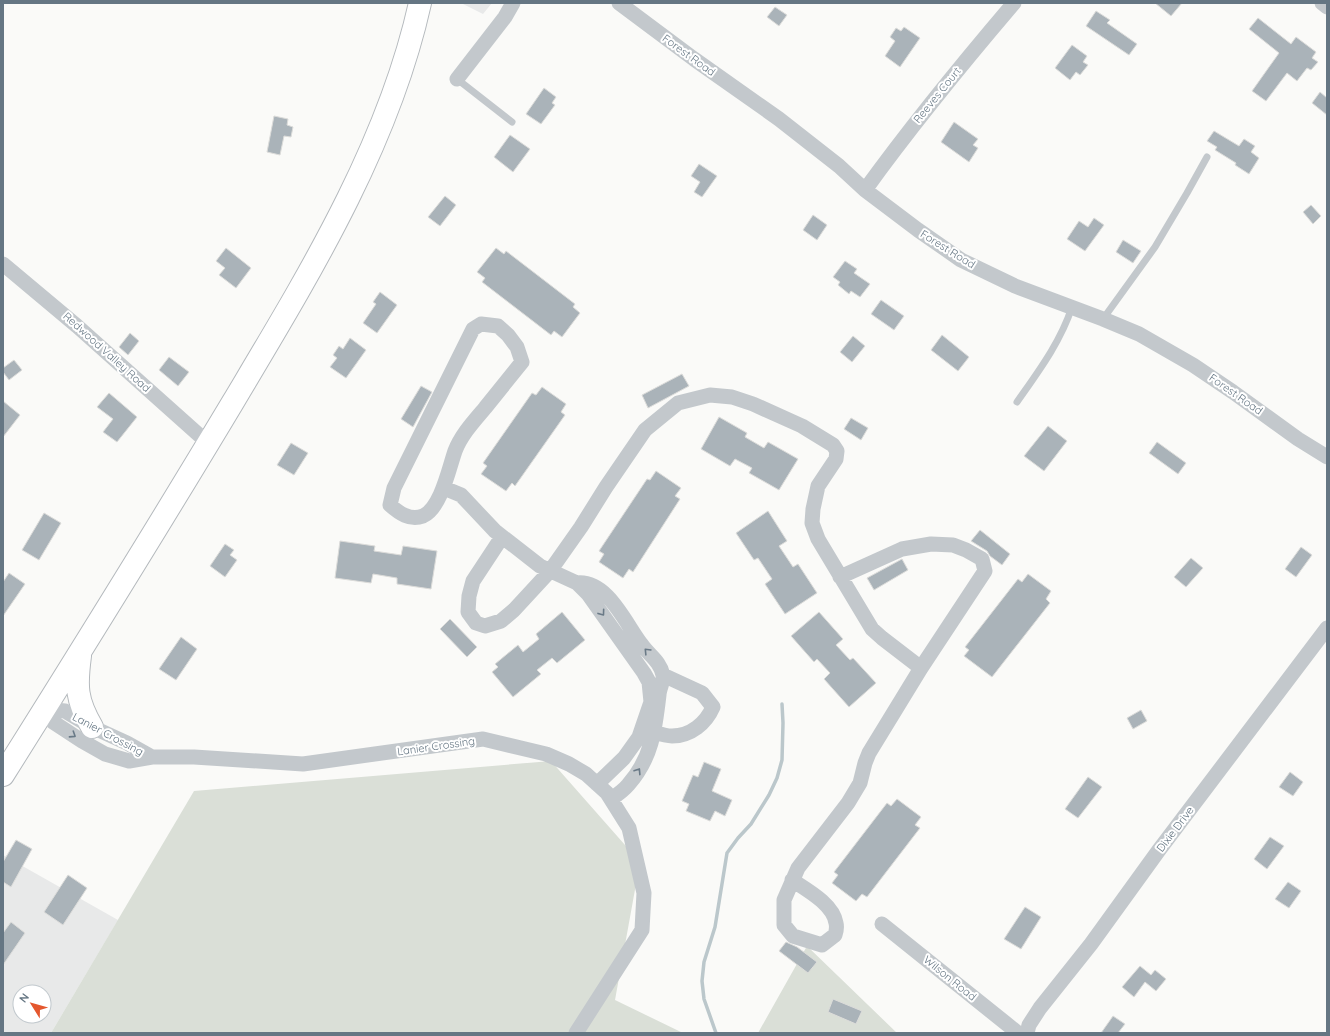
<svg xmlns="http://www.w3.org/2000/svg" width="1330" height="1036" font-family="Quicksand,sans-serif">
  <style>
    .built { fill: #e8e9e9; fill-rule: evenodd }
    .green { fill: #dadfd7 }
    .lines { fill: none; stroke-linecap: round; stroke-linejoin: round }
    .stream { stroke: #bbc7cb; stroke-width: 3.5 }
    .building { fill: #aab3b9; stroke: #dcdcda }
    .highway-casing { stroke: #b4b9bd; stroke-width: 24 }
    .lane { stroke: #c3c8cc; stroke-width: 7 }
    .street { stroke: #c3c8cc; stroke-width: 15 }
    .highway { stroke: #fff; stroke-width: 22 }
    .oneway { stroke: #6a7a87 }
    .labels { text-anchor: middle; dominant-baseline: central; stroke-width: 4; stroke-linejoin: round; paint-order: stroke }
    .street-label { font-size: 11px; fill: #657683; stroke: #fff }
  </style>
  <rect width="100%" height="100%" fill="#fafaf8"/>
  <!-- built -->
  <path class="built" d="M461,3h31l-9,11z
    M3,855l115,65 -67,113h-48zM20,992h24v24h-24z"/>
  <!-- green -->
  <path class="green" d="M551,761l89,101 -25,138 68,33h-632l143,-242z
    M807,946l90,87h-139z"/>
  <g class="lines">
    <!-- stream -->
    <path class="stream" d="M716,1033l-12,-34 -2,-18 2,-19 11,-35 12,-74 11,-15 13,-14 18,-29 8,-17 5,-18 1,-37 -1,-19"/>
  </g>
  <!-- building -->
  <path class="building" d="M1155,3h27l-11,13z
    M775,7l12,8 -8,11 -12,-9z
    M1096,11l14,9 -3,3 30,21 -8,11 -43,-29z
    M1258,18l33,26 5,-7 20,15 -4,6 6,4 -7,8 -4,-2 -10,13 -10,-8 -21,28 -14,-10 27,-38 -30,-24z
    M904,27l16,11 -20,29 -15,-11 10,-15 -5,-4 6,-9 5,3z
    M1072,45l15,11 -4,6 5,3 -8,10 -4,-3 -6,8 -15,-12z
    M544,88l12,9 -4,6 3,2 -14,19 -15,-10z
    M1320,92l7,6v17l-15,-12z
    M274,116l14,3 -1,6 6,2 -2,10 -7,-1 -4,19 -13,-3z
    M954,122l24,17 -5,6 5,3 -9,14 -28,-20z
    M1214,131l25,15 5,-7 11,7 -4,6 8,6 -10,16 -14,-9 1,-2 -21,-13 2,-3 -10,-6z
    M510,135l20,14 -17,23 -19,-15z
    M699,164l18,12 -15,21 -8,-5 6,-10 -9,-6z
    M445,196l11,9 -16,21 -12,-9z
    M1311,205l10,11 -8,8 -10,-12z
    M813,215l14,10 -10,15 -14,-10z
    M1094,218l10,7 -19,26 -18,-12 12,-18 9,6z
    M1123,240l18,11 -8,12 -17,-11z
    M226,248l25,20 -15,20 -17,-13 6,-7 -9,-7z
    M496,248l8,6 2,-3 69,53 -2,3 7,6 -18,24 -8,-6 -3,4 -69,-53 3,-4 -8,-6z
    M845,261l12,8 -3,4 16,11 -10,13 -9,-6 -2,3 -11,-9 2,-3 -7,-5z
    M380,292l17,13 -20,28 -14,-10 13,-19 -3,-2z
    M881,300l23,16 -10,14 -23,-16z
    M130,333l9,8 -11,14 -9,-8z
    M942,335l27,22 -11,14 -27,-21z
    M853,336l12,10 -13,16 -12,-10z
    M350,338l16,12 -20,28 -16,-11 7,-9 -4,-3 6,-9 4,3z
    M169,357l20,15 -11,14 -19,-16z
    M14,360l8,10 -13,10 -6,-8v-4z
    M682,374l7,12 -41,22 -6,-13z
    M421,386l11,6 -19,35 -12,-8z
    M542,387l24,17 -5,8 4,3 -50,71 -3,-3 -6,8 -25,-17 6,-8 -4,-3 49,-70 4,2z
    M109,393l28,24 -20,25 -14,-10 10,-13 -16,-12z
    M3,401l17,14 -17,22z
    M719,417l28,16 -2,4 19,11 4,-6 30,17 -19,31 -30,-17 3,-5 -17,-9 -5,7 -29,-17z
    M851,418l17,10 -7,12 -17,-11z
    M1048,426l19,15 -23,30 -20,-15z
    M1157,442l29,21 -8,11 -29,-21z
    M291,443l17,10 -14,22 -17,-10z
    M656,471l25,17 -6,8 5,3 -47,73 -4,-3 -6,9 -24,-16 5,-8 -5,-3 48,-72 3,1z
    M768,511l19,30 -8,5 14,21 5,-3 19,29 -32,21 -20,-30 7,-5 -14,-21 -4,2 -18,-27z
    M44,513l17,10 -22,37 -17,-10z
    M980,530l30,24 -8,11 -12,-9 -3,-5 -16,-10z
    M340,541l35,5 -1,5 27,4 2,-9 34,5 -6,38 -34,-5v-6l-24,-4 -2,9 -36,-5z
    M225,544l9,6 -4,5 7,5 -12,17 -15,-11z
    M1301,547l11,8 -16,22 -11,-8z
    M1191,558l12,10 -17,19 -12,-10z
    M902,559l6,11 -34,20 -7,-12z
    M9,573l16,11 -22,32v-34z
    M1028,574l23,17 -5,8 4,4 -58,74 -28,-21 5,-6 -4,-3 53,-68 4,3z
    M562,612l23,28 -28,23 -5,-5 -15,12 4,4 -28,23 -21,-25 6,-5 -3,-3 23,-19 5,7 16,-13 -3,-5z
    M819,612l24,27 -7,6 14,15 3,-2 23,25 -27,24 -25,-28 6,-6 -13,-14 -3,3 -23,-26z
    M450,619l27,28 -10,10 -27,-28z
    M181,637l16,12 -21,31 -17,-11z
    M1141,710l6,11 -14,8 -6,-11z
    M704,762l17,7 -9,22 20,9 -7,16 -10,-5 -5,10 -24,-10 3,-7 -7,-3 11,-26 5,2z
    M1290,772l13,10 -10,14 -14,-9z
    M1088,777l14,10 -24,31 -13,-9z
    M897,799l24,18 -6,8 5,3 -53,69 -5,-3 -6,7 -24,-18 6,-8 -4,-3 53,-69 4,3z
    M1270,837l14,9 -17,23 -13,-10z
    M16,840l16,9 -21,38 -8,-5v-20z
    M68,875l19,13 -24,37 -19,-13z
    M1288,882l13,9 -12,17 -14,-9z
    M1025,907l16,10 -20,32 -17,-10z
    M11,922l14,11 -22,32v-32z
    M786,942l11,5 20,15 -9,11 -29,-22z
    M1140,966l11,9 4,-5 11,9 -10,12 -11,-9 -11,15 -12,-10z
    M833,999l29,12 -6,13 -28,-12z
    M1113,1016l12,8 -7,9h-17z"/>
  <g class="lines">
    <!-- highway casing -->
    <g class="highway-casing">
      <path id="highway" d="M80,656c-4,30 -4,44 12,71
        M3,775c78,-124 155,-248 230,-373 75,-126 155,-255 187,-399"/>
    </g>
    <!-- lane -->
    <path class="lane" d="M457,79l55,43
      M1103,319l52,-72 32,-54 20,-36
      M1017,402c21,-30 43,-59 55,-95"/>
    <!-- street -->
    <path class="street" d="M619,3l75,56 85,60 60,47 26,24 53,40 43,30 54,26 88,33 36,15 54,31 40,27 65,47 29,18
      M1322,3l5,4
      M457,79l48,-62 8,-14
      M865,190c47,-65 97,-126 149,-187
      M3,264l74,62 131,117
      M481,324l17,2 10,9 9,12 5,15c-13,16 -25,31 -37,46 -11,13 -24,27 -30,43 -6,17 -14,57 -32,65 -13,5 -24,-3 -33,-11l4,-17 79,-159z
      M444,488l17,7 34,36 45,35 37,17 11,11 56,79 5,9 2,20 -12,35 -15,21 -27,26
      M502,537l-29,44 -4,15 -1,16 8,11 9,3 16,-5 13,-11 36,-39 31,-44 25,-40 39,-57 33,-27 32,-8 22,2 21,7 49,22 31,19 4,6 -1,8 -18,27 -5,23 -1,14 6,16 54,90 10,9 39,30
      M577,583c31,-3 49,42 65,62 7,10 18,16 21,30 1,6 -4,14 -4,20 -4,35 -7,63 -31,90 -5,6 -11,10 -17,14
      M45,709l8,13 29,19 23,13 24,7 23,-4h42l109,7 180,-25 63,15 23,10 17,10 21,19 22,35 15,65 -2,37 -66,103
      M45,709l20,2 27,16 35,16 25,14
      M654,732c6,2 12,4 18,4 19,0 34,-13 41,-29l-11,-14 -39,-18
      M792,880c15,10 41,24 44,43 1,4 0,9 -1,12l-13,10 -29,-9 -9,-11v-25l14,-32 50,-65 12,-20 5,-20 4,-10 52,-85 64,-97 -3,-12 -16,-9 -13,-5 -22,-1 -29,5 -62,28
      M882,924l136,109
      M1027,1033l2,-8 11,-17 51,-64 68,-94 168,-222"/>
    <!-- highway -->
    <use href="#highway" class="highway"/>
  </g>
  <!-- one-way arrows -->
  <defs><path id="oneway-chevron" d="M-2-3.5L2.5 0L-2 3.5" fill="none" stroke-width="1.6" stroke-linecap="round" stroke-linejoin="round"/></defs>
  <g class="oneway">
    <use href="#oneway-chevron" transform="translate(602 613) rotate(54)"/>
    <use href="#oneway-chevron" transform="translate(647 651) rotate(-134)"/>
    <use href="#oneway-chevron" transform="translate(73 735) rotate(33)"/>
    <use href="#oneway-chevron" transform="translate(638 771) rotate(-57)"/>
  </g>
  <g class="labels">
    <!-- street labels -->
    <g class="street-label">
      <text transform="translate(689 55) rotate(36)">Forest Road</text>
      <text transform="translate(937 95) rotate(-51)">Reeves Court</text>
      <text transform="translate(948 249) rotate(32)">Forest Road</text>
      <text transform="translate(107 352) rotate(42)">Redwood Valley Road</text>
      <text transform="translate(1236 394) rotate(35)">Forest Road</text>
      <text transform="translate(108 734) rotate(28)">Lanier Crossing</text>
      <text transform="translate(436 746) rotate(-8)">Lanier Crossing</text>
      <text transform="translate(1175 829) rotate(-53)">Dixie Drive</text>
      <text transform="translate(950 978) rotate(39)">Wilson Road</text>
    </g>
  </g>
  <!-- border -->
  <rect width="1330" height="1036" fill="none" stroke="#657683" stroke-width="8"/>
  <!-- north arrow -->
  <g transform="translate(32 1004) rotate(307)"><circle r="19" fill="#ffffff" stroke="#c1c8cd"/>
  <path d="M0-3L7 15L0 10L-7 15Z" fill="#e4572e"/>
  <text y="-6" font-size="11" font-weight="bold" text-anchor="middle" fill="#657683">N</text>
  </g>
</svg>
